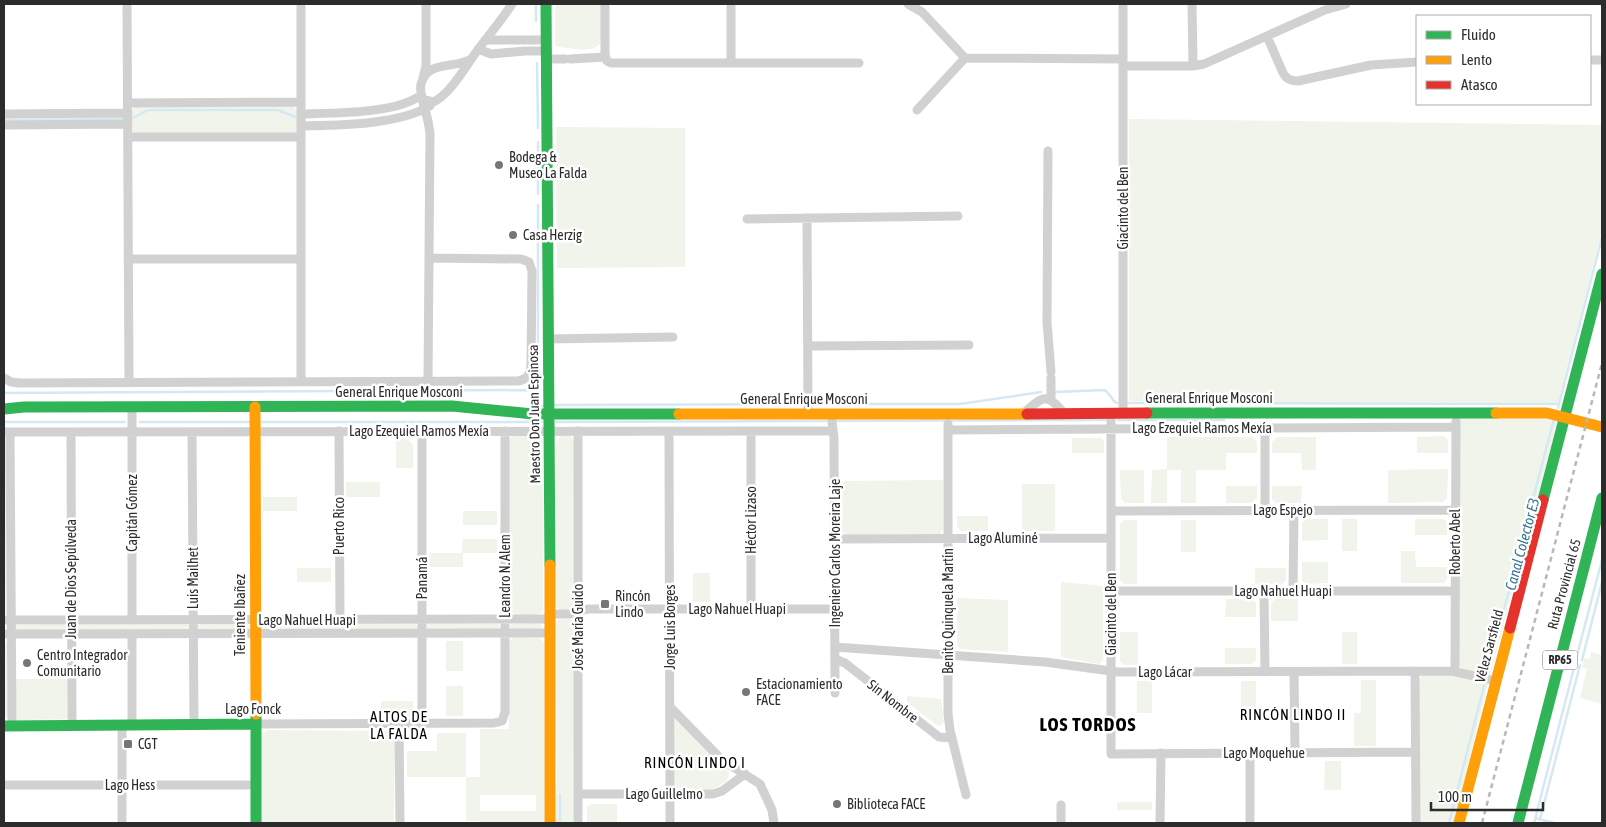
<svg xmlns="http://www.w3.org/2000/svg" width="1606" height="827" font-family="'Asap Condensed',sans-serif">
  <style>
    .green { fill: #f0f4ea; fill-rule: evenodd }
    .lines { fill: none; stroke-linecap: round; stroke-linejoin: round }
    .stream { stroke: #d4e9f2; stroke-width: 2.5 }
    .street { stroke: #d1d1d1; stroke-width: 9 }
    .fast { stroke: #30b455; stroke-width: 11 }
    .slow { stroke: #ff9f0a; stroke-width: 11 }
    .jam { stroke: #e5322d; stroke-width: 11 }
    .rail { stroke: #b8b8b8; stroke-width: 2.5; stroke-dasharray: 5 4; stroke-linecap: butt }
    .poi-dot { fill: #767676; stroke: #fff; stroke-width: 2 }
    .labels { text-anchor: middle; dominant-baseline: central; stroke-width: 5; stroke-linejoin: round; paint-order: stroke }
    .shield { fill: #fff; stroke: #6b6b6b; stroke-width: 1 }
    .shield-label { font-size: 12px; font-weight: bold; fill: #2c2c2c }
    .poi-label { font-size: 14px; fill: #2c2c2c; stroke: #fff; text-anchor: start }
    .street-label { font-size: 14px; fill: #2c2c2c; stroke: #fff }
    .water-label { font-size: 15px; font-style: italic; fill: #367692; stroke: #fff }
    .neighbourhood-label { font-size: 15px; letter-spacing: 1px; fill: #000; stroke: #fff }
    .district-label { font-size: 19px; font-weight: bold; letter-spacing: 1px; fill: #000; stroke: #fff }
  </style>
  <rect width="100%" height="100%" fill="#fff"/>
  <!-- green -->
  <path class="green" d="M555,4h46v38c-7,13 -33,5 -43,5l-3,-2z
    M292,106l5,4v20l-3,4h-160c-4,-6 -4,-21 0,-27z
    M1129,119l473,6v105l-44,173 -429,-2z
    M556,127l129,1v139l-128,1z
    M1460,418h99l-69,257 -28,-6 -3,-4z
    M4,436l2,4 2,173 -4,4z
    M513,436h27l3,5v169l-1,3c-8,3 -27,4 -33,-2v-172z
    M561,436c7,0 12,-1 13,6l-1,163 -3,5h-10l-4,-4v-163z
    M1444,436l4,4v13h-31v-16z
    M1167,437h85l5,5v11h-31v17h-30v33h-15v-33h-14v33h-16l1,-33 15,-1z
    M1277,437h39v33h-14l-1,-17h-29v-11z
    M1072,438h29l3,3v12h-32z
    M396,439h11l6,5v24h-17z
    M1448,469l-1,29 -4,4 -55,1v-33z
    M1120,470h24v33h-19l-4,-4z
    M943,480v49l-3,5 -92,1 -6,-3 -1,-51z
    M346,482h34v15h-34z
    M1022,484h33v47h-33z
    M1226,486h31v12l-5,5h-26z
    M1272,486h30l-1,17h-25l-4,-4z
    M263,497h34v14h-34z
    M463,511h34v14h-34z
    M957,516h31v15h-27l-4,-4z
    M1306,519h22v21l-26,1v-18z
    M1342,519h15v32h-15z
    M1415,519h29l3,3v13h-32z
    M1124,520h13v64h-13l-4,-4v-56z
    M1181,520h15v32h-15z
    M463,539h34v14h-34v14h-34v-14h33z
    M1401,551h14l1,16h31v12l-3,4h-43z
    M1302,562h26v21l-23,1 -3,-4z
    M297,568h34v14h-34z
    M1255,568h31v12l-4,4h-27z
    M693,573h17v29h-17z
    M1061,582l42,4v74l-4,4 -38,-7z
    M957,598l51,2v52l-47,-3 -4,-4z
    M1226,599h26l4,4v14h-31z
    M1275,599h23v22h-27v-18z
    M559,619h12l4,6 -2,198h-19v-16l3,-25 -1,-159z
    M540,623l3,4 -3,2h-29l-2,-3 3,-2z
    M65,624l3,4 -3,2h-49l-1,-3 3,-2z
    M78,624h109l2,2 -2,4h-109l-2,-2z
    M200,624h48l2,5 -51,1 -2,-3z
    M263,624h153l2,3 -2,2h-155v-4z
    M429,624h69l2,2 -2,3 -70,1 -2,-5z
    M1120,632h18v33h-14l-4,-4z
    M1342,632h15v32h-15z
    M514,637l26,1 4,5v178l-1,2h-63v-2h-14v-44h-59v-26h30v-18h29v44h14v-48h29v-86l1,-3zM480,795h56v16h-56z
    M4,639l3,4 1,72 -4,5z
    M446,641h17v30h-17z
    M1225,648h31v12l-5,4h-26z
    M1591,652l11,3v49l-22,-6 7,-29 -5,-2 2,-9 6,1z
    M1422,675h31l35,9 -34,139h-34l-1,-142z
    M16,679h51v39l-2,1 -47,1 -2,-3z
    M1361,680h15v66h-22v-33h7z
    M1137,681h15v32h-15z
    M1241,681h15v32h-15z
    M446,686h17v30h-17z
    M907,696l34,3 3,24 -6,3 -31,-24z
    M381,701h32v11l-4,4h-28z
    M675,719l54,53 -1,7c-15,15 -31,11 -51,11l-3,-5 -1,-65z
    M267,730l125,1 3,5 -1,87h-133v-89z
    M1325,761h16v29h-17z
    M1117,802h35v8h-35z
    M591,804h26v19h-30v-16z"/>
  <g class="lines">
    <!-- stream -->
    <path class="stream" d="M536,4v17
      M537,63l1,65
      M131,119l17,-9h130l20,8
      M6,120l116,-1
      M538,194v-52
      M535,391l3,-4v-182
      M1055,392l49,-2c7,3 7,11 13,13
      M4,393l527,-3 4,3 1,12 7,1
      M1127,403l432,1
      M817,404h143l81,-12
      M554,405l248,-1
      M1558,408l44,-171
      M1118,420h106
      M837,421l269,-1
      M4,422h121
      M140,422h111
      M261,422h281
      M556,422l270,-1
      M1576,659l26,-99
      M1582,660l20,-78
      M1488,670l66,-251
      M560,795v28
      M1535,818l19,5
      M1540,819l40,-154
      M1449,823l35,-137
      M1534,823l41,-159"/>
    <!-- street -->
    <path class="street" d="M127,4l2,378
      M301,4v378
      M605,4v51l2,6 4,2h248
      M731,4v59
      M908,4l14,8 43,46 158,1
      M1192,4l1,62
      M1267,36l16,37c3,6 8,8 15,8l73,-16 46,-3
      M485,40h61
      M478,49l13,5 34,-3
      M528,51h18
      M471,59c-16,10 -44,1 -50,25 -1,6 0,11 2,15l10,3c15,-6 30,-31 39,-44 13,-19 28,-35 40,-54
      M546,59h19
      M570,59l35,-2
      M1590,60h12
      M1123,66h70l11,-2 121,-54 21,-6
      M423,78l3,-12v-62
      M128,103l173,-1
      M917,110l48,-52
      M4,114l124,-1
      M301,114c31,-1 96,0 120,-19l7,26 2,12 -2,248
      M4,125l124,-1
      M301,126c37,-1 97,-1 129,-20
      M128,137h173
      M1048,151l-1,171 4,50
      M807,218l1,196
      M747,219l211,-3
      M128,259h173
      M547,339l126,-2
      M808,346l161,-1
      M4,378l7,4 8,1 499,-2c9,-1 13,-7 13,-16l1,-94 -3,-9 -8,-3 -92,-1
      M1051,378v22
      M132,407v213
      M1024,413c19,-17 22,-21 40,0
      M1111,413v341l305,-2
      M1123,413v-409
      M831,414l3,24 1,255
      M948,424v289l2,17 16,65
      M1265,428v82
      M948,430l508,-3
      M339,431l1,189
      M422,431v293
      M669,431l1,392
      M4,432l829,-1
      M10,432l2,294
      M71,432l1,293
      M192,432l2,293
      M1111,511l345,-1
      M835,539l276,-1
      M1111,591h344
      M1264,591l1,81
      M1293,591l1,-81
      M751,609v-178
      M550,614h20l18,-5h247
      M4,620l546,-1
      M4,634l546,-1
      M835,647l210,15 73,10 334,-1 44,10
      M835,659l10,4 94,74 13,1
      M1415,671l1,152
      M1455,671l1,-250
      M1294,672l1,81
      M670,707l52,53 38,24 12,26 2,13
      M256,724l238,-1 8,-2 3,-9v-281
      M399,724l1,99
      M132,725v-91
      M4,785h252
      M578,794h135l9,-3 23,-17
      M1061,805v18
      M122,823v-98
      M578,823v-392
      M1160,823l1,-70
      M1250,823v-70"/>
    <!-- fast -->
    <path class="fast" d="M546,4l4,561
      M4,409l20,-2 428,-1 81,8h146
      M1147,413h349
      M1543,500l59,-226
      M256,714v109
      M4,726l252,-2
      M1518,823l84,-325"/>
    <!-- slow -->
    <path class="slow" d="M255,407l1,307
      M1496,413h51l55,14
      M679,414h348
      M550,565v258
      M1459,823l51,-195"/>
    <!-- jam -->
    <path class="jam" d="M1027,414l120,-1
      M1510,628l33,-128"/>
    <!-- rail -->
    <path class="rail" d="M1482,823l120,-460"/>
  </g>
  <!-- markers -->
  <g class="poi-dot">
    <circle cx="499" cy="165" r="5"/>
    <circle cx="513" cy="235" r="5"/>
    <rect x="600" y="599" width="10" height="10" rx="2.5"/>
    <circle cx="27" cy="663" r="5"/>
    <circle cx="746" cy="692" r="5"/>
    <rect x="123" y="739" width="10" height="10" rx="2.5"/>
    <circle cx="837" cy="804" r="5"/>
  </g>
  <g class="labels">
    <!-- shield labels -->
    <rect class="shield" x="1542.5" y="650.5" width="35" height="19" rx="4"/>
    <g class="shield-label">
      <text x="1560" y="660">RP65</text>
    </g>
    <!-- poi labels -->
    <g class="poi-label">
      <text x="509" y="157">Bodega &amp;<tspan x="509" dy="16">Museo La Falda</tspan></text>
      <text x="523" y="235">Casa Herzig</text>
      <text x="615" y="596">Rincón<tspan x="615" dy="16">Lindo</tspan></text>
      <text x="37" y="655">Centro Integrador<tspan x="37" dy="16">Comunitario</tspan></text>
      <text x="756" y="684">Estacionamiento<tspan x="756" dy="16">FACE</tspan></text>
      <text x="138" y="744">CGT</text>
      <text x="847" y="804">Biblioteca FACE</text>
    </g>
    <!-- street labels -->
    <g class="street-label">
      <text transform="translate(1123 208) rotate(-90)">Giacinto del Ben</text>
      <text x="399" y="392">General Enrique Mosconi</text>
      <text x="1209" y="398">General Enrique Mosconi</text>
      <text x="804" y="399">General Enrique Mosconi</text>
      <text transform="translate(534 414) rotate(-91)">Maestro Don Juan Espinosa</text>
      <text x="1202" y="428">Lago Ezequiel Ramos Mexía</text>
      <text x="419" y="431">Lago Ezequiel Ramos Mexía</text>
      <text x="1283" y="510">Lago Espejo</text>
      <text transform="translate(132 513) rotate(-90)">Capitán Gómez</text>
      <text transform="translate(751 520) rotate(-90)">Héctor Lizaso</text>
      <text transform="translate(339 526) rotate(-90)">Puerto Rico</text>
      <text x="1003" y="538">Lago Aluminé</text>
      <text transform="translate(1455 542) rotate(-90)">Roberto Abel</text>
      <text transform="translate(835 553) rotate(-90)">Ingeniero Carlos Moreira Laje</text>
      <text transform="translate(505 576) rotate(-90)">Leandro N. Alem</text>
      <text transform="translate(193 578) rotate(-90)">Luis Mailhet</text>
      <text transform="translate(422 578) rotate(-90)">Panamá</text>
      <text transform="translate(71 579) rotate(-90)">Juan de Dios Sepúlveda</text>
      <text transform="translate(1564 584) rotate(-75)">Ruta Provincial 65</text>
      <text x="1283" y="591">Lago Nahuel Huapi</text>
      <text x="737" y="609">Lago Nahuel Huapi</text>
      <text transform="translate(948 611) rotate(-90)">Benito Quinquela Martín</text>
      <text transform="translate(1111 614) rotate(-90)">Giacinto del Ben</text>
      <text transform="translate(240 615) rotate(-90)">Teniente Ibañez</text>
      <text x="307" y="620">Lago Nahuel Huapi</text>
      <text transform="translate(578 627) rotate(-90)">José María Guido</text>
      <text transform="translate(670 627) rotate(-90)">Jorge Luis Borges</text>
      <text transform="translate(1489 646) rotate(-75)">Vélez Sarsfield</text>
      <text x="1165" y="672">Lago Lácar</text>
      <text transform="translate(893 701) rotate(38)">Sin Nombre</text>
      <text x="253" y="709">Lago Fonck</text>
      <text x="1264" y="753">Lago Moquehue</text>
      <text x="130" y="785">Lago Hess</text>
      <text x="664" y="794">Lago Guillelmo</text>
    </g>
    <!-- water labels -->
    <g class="water-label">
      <text transform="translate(1522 544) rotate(-75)">Canal Colector E3</text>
    </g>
    <!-- neighbourhood labels -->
    <g class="neighbourhood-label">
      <text x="1293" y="714">RINCÓN LINDO II</text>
      <text x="399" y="716">ALTOS DE<tspan x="399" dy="17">LA FALDA</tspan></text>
      <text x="695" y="762">RINCÓN LINDO I</text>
    </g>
    <!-- district labels -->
    <g class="district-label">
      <text x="1088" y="724">LOS TORDOS</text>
    </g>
  </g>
  <!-- border -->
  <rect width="1606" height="827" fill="none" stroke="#2c2c2c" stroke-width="10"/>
  <!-- legend -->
  <rect x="1416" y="15" width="175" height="90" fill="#ffffff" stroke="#ababab"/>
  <rect x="1426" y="31" width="25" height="8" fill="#30b455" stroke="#ababab"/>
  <text x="1461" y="40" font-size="15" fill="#2c2c2c">Fluido</text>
  <rect x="1426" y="56" width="25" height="8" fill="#ff9f0a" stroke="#ababab"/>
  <text x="1461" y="65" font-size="15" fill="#2c2c2c">Lento</text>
  <rect x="1426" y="81" width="25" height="8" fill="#e5322d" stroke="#ababab"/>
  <text x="1461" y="90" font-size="15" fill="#2c2c2c">Atasco</text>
  <!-- scale -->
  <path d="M1431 802v8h112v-8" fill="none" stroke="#2c2c2c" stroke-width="2.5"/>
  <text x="1438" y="802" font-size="15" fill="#2c2c2c" stroke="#ffffff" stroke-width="4" paint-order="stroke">100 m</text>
</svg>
